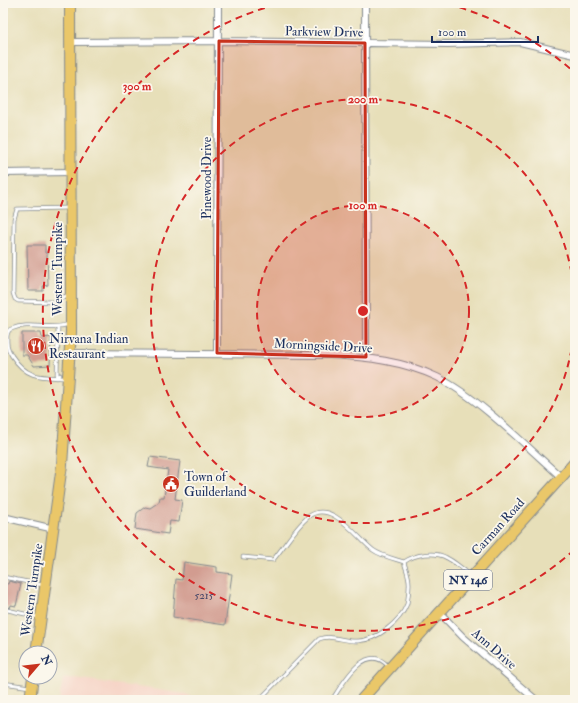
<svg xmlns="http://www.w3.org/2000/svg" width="578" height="703" font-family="'IM FELL Double Pica',serif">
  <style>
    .built { fill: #f6d2c4 }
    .building { fill: #d29c90 }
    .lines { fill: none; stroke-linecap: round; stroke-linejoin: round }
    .service-casing { stroke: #81878c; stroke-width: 4.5 }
    .minor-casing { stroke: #81878c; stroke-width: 8 }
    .primary-casing { stroke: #81878c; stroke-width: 12 }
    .service { stroke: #fff; stroke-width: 3 }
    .minor { stroke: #fff; stroke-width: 6 }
    .primary { stroke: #eac769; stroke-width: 10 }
    .marked { fill: #c8321e; fill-opacity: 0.2; stroke: #c8321e; stroke-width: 3; stroke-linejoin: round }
    .ring { fill: none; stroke: #d62828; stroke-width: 2; stroke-dasharray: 7 5 }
    .labels { text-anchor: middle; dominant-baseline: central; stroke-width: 3.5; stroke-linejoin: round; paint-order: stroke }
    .number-label { font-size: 11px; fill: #494a6a }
    .shield { fill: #fbf7ec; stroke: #5e6b89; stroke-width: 1 }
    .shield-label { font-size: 12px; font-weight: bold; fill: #1b2f5e }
    .street-label { font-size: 13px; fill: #1b2f5e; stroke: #fbf7ec }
    .poi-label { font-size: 13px; fill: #1b2f5e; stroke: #fbf7ec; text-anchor: start }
    .centre { fill: #d62828; stroke: #fbf7ec; stroke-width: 2 }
    .ring-label { font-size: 12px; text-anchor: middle; font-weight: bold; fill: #d62828; stroke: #fbf7ec; stroke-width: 3.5; stroke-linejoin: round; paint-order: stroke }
  </style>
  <rect width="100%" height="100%" fill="#fbf7ec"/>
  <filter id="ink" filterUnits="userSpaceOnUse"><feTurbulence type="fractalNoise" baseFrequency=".025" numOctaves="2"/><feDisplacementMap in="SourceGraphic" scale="8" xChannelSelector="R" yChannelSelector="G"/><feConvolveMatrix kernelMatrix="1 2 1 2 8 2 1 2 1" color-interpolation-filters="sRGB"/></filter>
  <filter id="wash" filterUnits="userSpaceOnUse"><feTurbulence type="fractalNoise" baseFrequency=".012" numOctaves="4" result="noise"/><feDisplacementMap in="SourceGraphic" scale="16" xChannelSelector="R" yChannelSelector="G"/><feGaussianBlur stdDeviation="0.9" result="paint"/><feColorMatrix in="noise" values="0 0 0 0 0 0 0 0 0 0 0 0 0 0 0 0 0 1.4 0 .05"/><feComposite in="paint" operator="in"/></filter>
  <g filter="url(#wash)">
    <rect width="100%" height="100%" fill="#e7dfb9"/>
    <!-- built -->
    <path class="built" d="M74,678l112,16 10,6h-137l4,-21z"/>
    <g id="blocks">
      <!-- building -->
      <path class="building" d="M27,245h18v8h2l1,32 -5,1v5h-15z
        M22,333h19l1,5 9,-1 -1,28 -16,1 -7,-11h-5z
        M150,457l30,4 -5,38 7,1 -3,22 -9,-1 -2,13 -33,-5 2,-16 8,-6 5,1 9,-6 1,-5h4l4,-27 -20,-3z
        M184,562l33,5v5l15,2 -7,51 -52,-8 3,-38 6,1z
        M9,581l12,3 -5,22 -5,-1 -1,3 -5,-2 1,-2 -3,-1v-20l5,1z"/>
    </g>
  </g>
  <g filter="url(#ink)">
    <use href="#blocks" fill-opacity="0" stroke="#81878c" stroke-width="1"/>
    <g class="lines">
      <!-- service casing -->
      <g class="service-casing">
        <path id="service" d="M68,295l-15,7 -35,-1 -3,-2 -2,-6 1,-74 3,-10 52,-1
          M58,327l-1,51 3,-3
          M66,378c-25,-1 -39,1 -54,-22 -3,-5 -5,-8 -5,-14 0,-5 -1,-11 4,-13 19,-8 40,2 58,-5
          M243,557l30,3c12,-14 21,-31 35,-43 23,-19 49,21 65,33 8,6 22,9 31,12
          M3,577l40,8
          M3,609l35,8
          M3,683l27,4
          M259,700l60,-61c13,-5 25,3 39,2 19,-1 42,-19 49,-37 1,-6 2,-13 2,-18 1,-9 -3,-16 -5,-24 11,-8 31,-11 43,-4 8,4 16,11 23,17
          M332,700c11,-17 34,-59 56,-34"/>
      </g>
      <!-- minor casing -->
      <g class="minor-casing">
        <path id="minor" d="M365,3l1,354
          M71,42l148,-1 229,3 72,-2 55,13
          M3,173l68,-1
          M70,353l260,2c37,2 73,6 107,22 42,21 89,69 124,100
          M217,353l1,-350
          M3,517l51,12
          M439,612l24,25 73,63
          M573,700l2,-2"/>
      </g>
      <!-- primary casing -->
      <g class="primary-casing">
        <path id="primary" d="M36,653l26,-188 9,-133 -1,-329
          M30,700l3,-23
          M361,700l214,-238"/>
      </g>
      <!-- service -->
      <use href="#service" class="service"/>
      <!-- minor -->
      <use href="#minor" class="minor"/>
      <!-- primary -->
      <use href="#primary" class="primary"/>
    </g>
  </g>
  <!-- marked area -->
  <path class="marked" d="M219,41l146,2 1,314 -149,-4z"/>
  <!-- distance rings -->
  <circle cx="363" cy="311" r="106" fill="#d62828" fill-opacity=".12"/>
  <g class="ring">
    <circle cx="363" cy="311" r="106"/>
    <path d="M575 313A212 212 0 1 1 575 309"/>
    <path d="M574 550A319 319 0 1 1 278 4M448 4A319 319 0 0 1 574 72"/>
  </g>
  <!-- icons -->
  <defs>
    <g id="restaurant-disc" transform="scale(0.9)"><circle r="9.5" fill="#c8321e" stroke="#fbf7ec"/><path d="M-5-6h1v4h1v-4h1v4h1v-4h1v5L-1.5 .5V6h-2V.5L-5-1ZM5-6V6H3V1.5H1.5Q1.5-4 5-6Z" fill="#fff"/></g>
    <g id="civic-disc" transform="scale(0.9)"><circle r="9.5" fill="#c8321e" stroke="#fbf7ec"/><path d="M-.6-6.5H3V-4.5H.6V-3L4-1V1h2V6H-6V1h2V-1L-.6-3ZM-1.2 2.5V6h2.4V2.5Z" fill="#fff"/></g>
  </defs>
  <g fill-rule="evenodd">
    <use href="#restaurant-disc" x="36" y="346"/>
    <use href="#civic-disc" x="171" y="484"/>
  </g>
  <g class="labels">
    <!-- number labels -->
    <g class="number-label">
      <text x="204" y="595">5215</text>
    </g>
    <!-- shield labels -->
    <rect class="shield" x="444" y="570" width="48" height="20" rx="3"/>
    <g class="shield-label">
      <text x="468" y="580">NY 146</text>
    </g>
    <!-- street labels -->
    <g class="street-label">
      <text transform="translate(324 32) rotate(1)">Parkview Drive</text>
      <text transform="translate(207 178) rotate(-90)">Pinewood Drive</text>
      <text transform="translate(58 269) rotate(-90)">Western Turnpike</text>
      <text transform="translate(323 346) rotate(3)">Morningside Drive</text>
      <text transform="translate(498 527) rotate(-48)">Carman Road</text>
      <text transform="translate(32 590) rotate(-82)">Western Turnpike</text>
      <text transform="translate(494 649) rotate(41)">Ann Drive</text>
    </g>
    <!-- poi labels -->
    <g class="poi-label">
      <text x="49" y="339">Nirvana Indian<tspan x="49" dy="15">Restaurant</tspan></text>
      <text x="184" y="477">Town of<tspan x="184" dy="15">Guilderland</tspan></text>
    </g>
  </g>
  <circle cx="363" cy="311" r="6" class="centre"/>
  <g class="ring-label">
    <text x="137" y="90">300 m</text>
    <text x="363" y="103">200 m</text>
    <text x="363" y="209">100 m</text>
  </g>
  <!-- margin -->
  <rect width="578" height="703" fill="none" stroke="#fbf7ec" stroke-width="16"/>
  <!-- north arrow -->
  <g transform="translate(38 665) rotate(62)"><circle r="19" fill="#fbf7ec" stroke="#a1a7b3"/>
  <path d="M0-3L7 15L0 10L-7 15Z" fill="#c8321e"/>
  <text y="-6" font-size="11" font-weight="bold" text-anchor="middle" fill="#1b2f5e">N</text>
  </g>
  <!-- scale -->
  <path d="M432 36v6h106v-6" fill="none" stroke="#1b2f5e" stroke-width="2"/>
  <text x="438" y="36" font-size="12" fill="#1b2f5e" stroke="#fbf7ec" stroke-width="3" paint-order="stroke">100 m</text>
</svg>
